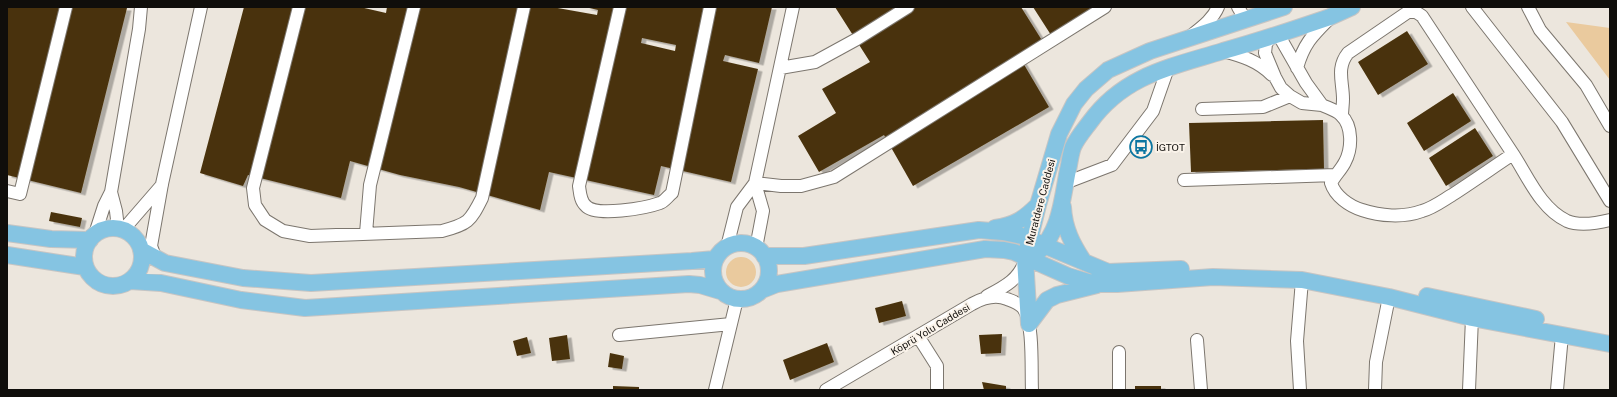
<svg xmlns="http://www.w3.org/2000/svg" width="1617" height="397" font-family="'Public Sans',sans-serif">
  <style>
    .green { fill: #eaca9e }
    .building { fill: #4a330b; fill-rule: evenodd; filter: url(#shadow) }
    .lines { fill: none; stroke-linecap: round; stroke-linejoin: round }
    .minor-casing { stroke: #7c766e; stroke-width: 14 }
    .major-casing { stroke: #c6c5c4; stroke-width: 18 }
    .minor { stroke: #fff; stroke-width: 12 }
    .major { stroke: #85c4e2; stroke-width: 16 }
    .labels { text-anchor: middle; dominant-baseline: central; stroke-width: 4; stroke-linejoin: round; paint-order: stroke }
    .poi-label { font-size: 10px; fill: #100e0b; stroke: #faf3ea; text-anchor: start }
    .street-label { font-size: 10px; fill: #100e0b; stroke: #faf3ea }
  </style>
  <defs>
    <filter id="shadow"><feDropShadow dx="4.5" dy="2.5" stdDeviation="0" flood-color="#0004"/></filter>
  </defs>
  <rect width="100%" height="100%" fill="#ece6dd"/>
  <!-- green -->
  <path class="green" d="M1566,22l44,6v52z
    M726 272a15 15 0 1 1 30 0a15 15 0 1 1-30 0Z"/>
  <!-- building -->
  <path class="building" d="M7,7l120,1 -46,185 -74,-18z
    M244,7h116l26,6 1,-6h165l45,8 1,-5 -13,-3h187l-13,56 -34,-8 -2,6 35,8 -27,113 -70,-16 -7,29 -105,-23 -9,38 -81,-23 -59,-12 -50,-14 -9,37 -93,-23 -5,11 -43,-13zM642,38l34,7 -1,6 -34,-8z
    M835,7h186l22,35 -24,14 30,51 -136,79 -29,-51 -65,37 -21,-36 38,-23 -14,-24 48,-27z
    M1033,7h62l-44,28z
    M1407,31l21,33 -50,31 -20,-33z
    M1453,93l18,28 -47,30 -17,-28z
    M1323,120l1,49 -133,3 -2,-49z
    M1475,128l18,28 -47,30 -17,-28z
    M51,212l31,6 -2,9 -31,-6z
    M902,301l4,15 -27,7 -4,-15z
    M1002,334l-1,19 -20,1 -2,-19z
    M567,335l3,24 -18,2 -3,-23z
    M527,337l4,16 -14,3 -4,-15z
    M827,343l7,19 -44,18 -7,-20z
    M610,353l14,3 -2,13 -14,-2z
    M982,382l24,4v4h-22z
    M613,386l26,1v3h-26z
    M1135,386h26v4h-26z"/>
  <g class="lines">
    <!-- minor casing -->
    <g class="minor-casing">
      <path id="minor" d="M299,7l-46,181 2,17 10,15 18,11 27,5 132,-5c26,-7 28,-9 40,-33l42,-191
        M620,7l-41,179c1,6 1,15 7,20 10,11 60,2 74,-3 4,-1 8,-7 12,-10l38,-186
        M1238,7l7,12
        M1472,7l90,115 48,79
        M1528,7l12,23 46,55 24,41
        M1192,35c10,-8 21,-16 26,-28
        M1271,36l-5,8 -1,9 10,24 6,11 9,8 12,7 20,2 -16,-22 -28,-49
        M1223,51c19,5 35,10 49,24
        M780,68l35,-6 42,-23 51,-32
        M1297,68c7,-25 16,-33 33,-50
        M1322,105c6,3 14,5 19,10 12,11 11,34 4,47 -4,8 -10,13 -14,21 4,13 18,23 31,27 18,6 41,8 60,1 11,-3 20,-10 30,-16 20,-13 40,-27 61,-41 15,23 28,55 54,67 12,5 31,2 43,-1
        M1202,109l61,-2 27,-11
        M1342,116c0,-6 1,-11 1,-17 0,-17 -7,-31 5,-46l60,-41h8l6,4 91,138
        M1184,180l151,-5
        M755,183l26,3h20l33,-9 271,-170
        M755,183l8,28 -7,37
        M1065,183l47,-18 41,-54 15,-43
        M7,191l13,3 46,-187
        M111,192l5,19 2,17
        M123,230l39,-45
        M366,233l4,-48 44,-178
        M95,234l9,-28 7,-14 28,-163 2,-22
        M727,247l10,-40 18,-24 38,-176
        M159,260l-5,-6 -3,-8 11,-62 39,-177
        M987,296c17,-9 33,-17 38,-36
        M619,335l112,-11
        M918,336l19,30v24
        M1197,340l4,50
        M1119,352v38
        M715,390l22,-91
        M826,390l146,-86c11,-6 23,-10 35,-5 5,2 12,4 16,9 11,14 8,63 9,82
        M1300,390l-3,-49 5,-61
        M1375,390l1,-28 13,-65
        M1469,390l3,-72
        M1557,390l5,-55"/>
    </g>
    <!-- major casing -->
    <g class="major-casing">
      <path id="major" d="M1063,207c1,21 9,37 21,55
        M84 257a29 29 0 1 1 58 0a29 29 0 1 1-58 0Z
        M995,228c20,-3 29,-9 43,-23
        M7,233l44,6 39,1
        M713 271a28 28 0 1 1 56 0a28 28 0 1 1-56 0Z
        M141,250l24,13 78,15 68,5 381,-22 23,-2
        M1038,252c24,-23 24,-56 31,-87 1,-6 2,-12 4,-18 4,-9 11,-17 17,-25 34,-47 81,-55 133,-71 36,-10 72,-22 107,-34l22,-10
        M7,255l78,12
        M764,256h40l175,-26 24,2 19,4 86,36 73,-3
        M130,281l31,2 80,17 64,8 384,-24 11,1 20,6
        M762,290l15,-6 208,-35 19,1 10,2 54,24 20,6 29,2 96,-7 89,3 87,17 83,21 138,26
        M1427,296l109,23
        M1029,324l-4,-66 13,-53 21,-71 15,-30 12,-15 22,-19 42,-19 134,-44
        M1029,324l18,-24 10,-5 40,-10"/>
    </g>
    <!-- minor -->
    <use href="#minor" class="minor"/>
    <!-- major -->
    <use href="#major" class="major"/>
  </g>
  <!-- icons -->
  <defs>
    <g id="bus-ring" transform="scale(1.15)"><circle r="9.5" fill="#faf3ea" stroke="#0c76a1" stroke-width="1.5"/><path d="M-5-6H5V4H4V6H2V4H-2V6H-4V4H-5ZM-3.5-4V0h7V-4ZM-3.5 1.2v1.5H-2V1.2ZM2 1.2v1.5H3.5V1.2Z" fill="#0c76a1"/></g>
  </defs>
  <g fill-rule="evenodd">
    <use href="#bus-ring" x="1141" y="147"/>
  </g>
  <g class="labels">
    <!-- poi labels -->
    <g class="poi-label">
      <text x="1156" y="147">İGTOT</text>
    </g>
    <!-- street labels -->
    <g class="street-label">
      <text transform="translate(1040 202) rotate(-75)">Muratdere Caddesi</text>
      <text transform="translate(930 329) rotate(-31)">Köprü Yolu Caddesi</text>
    </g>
  </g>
  <!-- border -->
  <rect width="1617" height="397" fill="none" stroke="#100e0b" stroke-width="16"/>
</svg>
